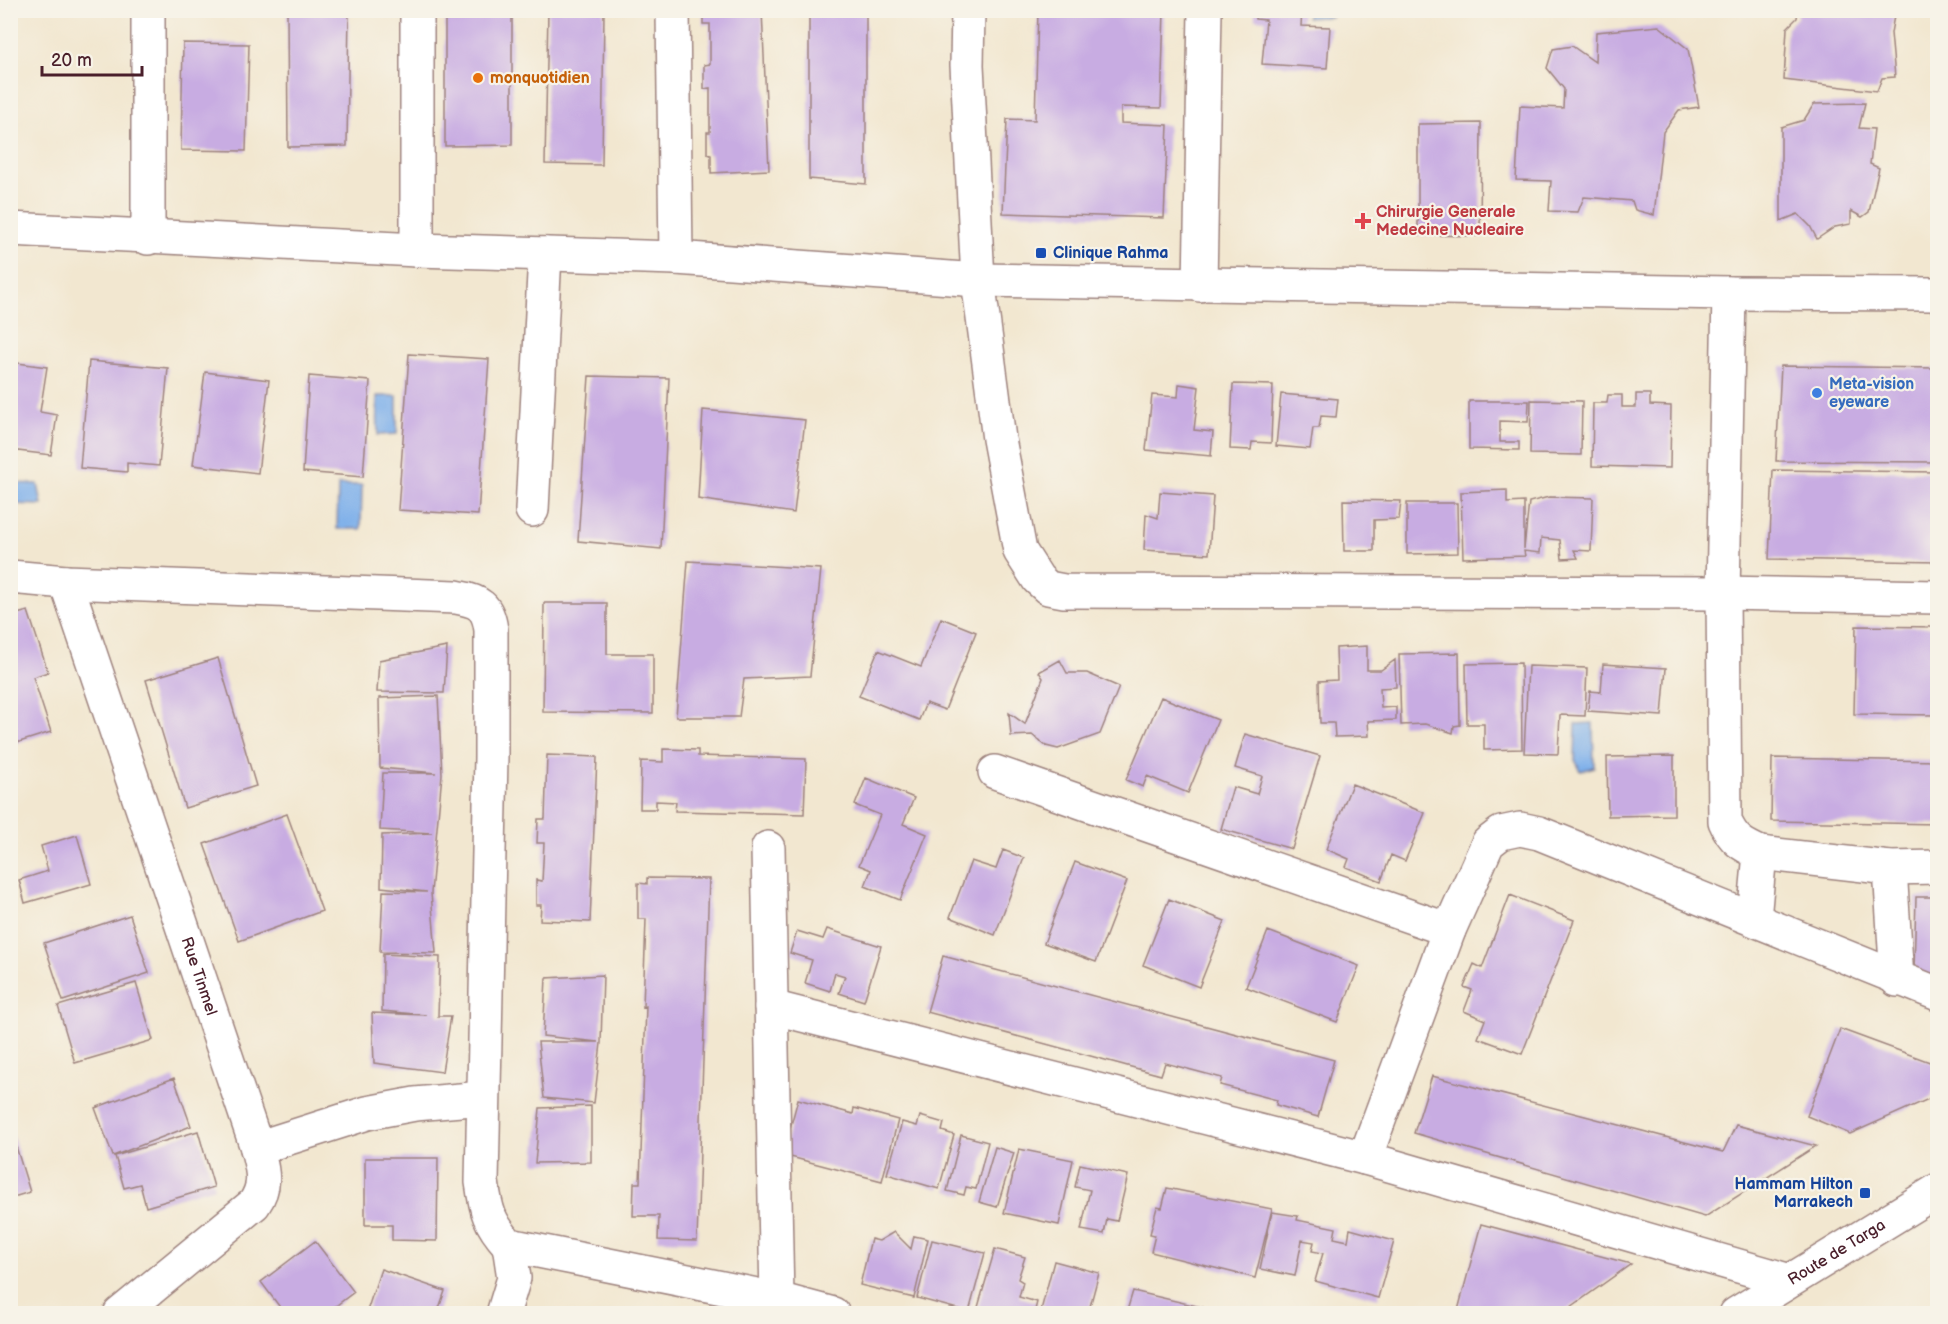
<svg xmlns="http://www.w3.org/2000/svg" width="1948" height="1324" font-family="'Balsamiq Sans',sans-serif">
  <style>
    .water { fill: #7fb0ea; stroke: #64688a; stroke-width: 1.5 }
    .building { fill: #c8ace2 }
    .lines { fill: none; stroke-linecap: round; stroke-linejoin: round }
    .minor-casing { stroke: #9e837e; stroke-width: 36 }
    .major-casing { stroke: #9e837e; stroke-width: 36 }
    .minor { stroke: #fff; stroke-width: 33 }
    .major { stroke: #fff; stroke-width: 33 }
    .food-dot { fill: #e8710a; stroke: #f7f3e8; stroke-width: 2 }
    .health-dot { fill: #e0444e; stroke: #f7f3e8; stroke-width: 2 }
    .transit-dot { fill: #1a4fb4; stroke: #f7f3e8; stroke-width: 2 }
    .shop-dot { fill: #3f7fe0; stroke: #f7f3e8; stroke-width: 2 }
    .labels { text-anchor: middle; dominant-baseline: central; stroke-width: 4.5; stroke-linejoin: round; paint-order: stroke }
    .food-label { font-size: 16px; font-weight: bold; fill: #c56008; stroke: #f7f3e8; text-anchor: start }
    .health-label { font-size: 16px; font-weight: bold; fill: #be3a42; stroke: #f7f3e8; text-anchor: start }
    .transit-label { font-size: 16px; font-weight: bold; fill: #164399; stroke: #f7f3e8; text-anchor: start }
    .shop-label { font-size: 16px; font-weight: bold; fill: #366cbe; stroke: #f7f3e8; text-anchor: start }
    .street-label { font-size: 16px; fill: #4a1f2b; stroke: #f7f3e8 }
  </style>
  <rect width="100%" height="100%" fill="#f7f3e8"/>
  <filter id="ink" filterUnits="userSpaceOnUse"><feTurbulence type="fractalNoise" baseFrequency=".0167" numOctaves="2"/><feDisplacementMap in="SourceGraphic" scale="12" xChannelSelector="R" yChannelSelector="G"/><feConvolveMatrix kernelMatrix="1 2 1 2 8 2 1 2 1" color-interpolation-filters="sRGB"/></filter>
  <filter id="wash" filterUnits="userSpaceOnUse"><feTurbulence type="fractalNoise" baseFrequency=".008" numOctaves="4" result="noise"/><feDisplacementMap in="SourceGraphic" scale="24" xChannelSelector="R" yChannelSelector="G"/><feGaussianBlur stdDeviation="1.35" result="paint"/><feColorMatrix in="noise" values="0 0 0 0 0 0 0 0 0 0 0 0 0 0 0 0 0 1.4 0 .05"/><feComposite in="paint" operator="in"/></filter>
  <g filter="url(#wash)">
    <rect width="100%" height="100%" fill="#f2e7d0"/>
    <!-- water -->
    <path class="water" d="M1307,11h24v6h-24z
      M377,396h20v38l-19,1z
      M11,483l27,1 4,21 -31,-1z
      M338,485h24l-1,44h-24z
      M1593,723l1,44 -13,4 -6,-11 1,-36z"/>
    <g id="blocks">
      <!-- building -->
      <path class="building" d="M287,10h62l-2,136 -59,1z
        M445,10h67v135l-67,1z
        M548,10h56l-2,155 -57,-1z
        M703,10h59l7,160 -58,3v-18l-4,-1v-22h3v-44l-6,1v-24l6,-1v-40h-7z
        M809,10h57v174l-57,-5z
        M1038,10h126l-3,98 -40,-1v16l47,2 -4,93 -161,-5 4,-94 28,1z
        M1255,10h47l-1,16 29,1 -3,41 -65,-4 4,-44 -11,-1z
        M1798,10h97l-4,23 4,44 -13,1 -5,13 -93,-11 3,-52 10,-10z
        M1659,26l29,23 11,58 -20,3 -16,22 -9,83 -19,-5 -3,-9 -48,-4 -6,15 -29,-1 2,-30 -35,-1 4,-74 43,2 1,-19 -17,-21 6,-19 19,-3 23,16 1,-30z
        M183,43l66,1 -3,107 -65,-1z
        M1865,103l-6,25 15,1 -4,35 9,4 -10,44 -7,5 -11,-6v13l-16,3 -18,12 -7,-13 -12,-12 -17,7v-94l23,-7 10,-16z
        M1481,123l-1,113 -62,-1v-111z
        M409,354l80,5 -11,156 -80,-5z
        M89,361l79,7 -9,98 -32,-3v9l-47,-4z
        M10,362l37,5 -7,45 17,3 -6,40 -41,-5z
        M1781,366l157,2v94l-162,-1z
        M205,372l64,8 -11,93 -65,-8z
        M309,376l61,5 -7,96 -60,-5z
        M589,376l80,2 -8,171 -83,-8z
        M1179,384l20,3 -5,43 19,2 -2,24 -65,-6 6,-55 26,2z
        M1233,384l40,1 -2,58 -19,-1 -1,8 -21,-1z
        M1281,394l57,5 -2,18 -15,-1 -2,12h-6l-3,21 -34,-3z
        M1636,394h14v11l21,1 -1,62 -78,-2 1,-63h14l1,-8h14v12h14z
        M1531,400l51,1 -1,54 -51,-1z
        M1469,401h60l-1,21 -28,-1v21h19v8l-50,-1z
        M703,410l102,10 -11,93 -96,-14z
        M1773,470l165,2v90l-169,-3z
        M1507,490v13l17,-1v47l5,-47 20,-5 44,1 -2,53 -17,-1 4,8 -16,1 -2,-19 -19,-2 -1,15 -16,-2 1,5 -62,2 -2,-66z
        M1160,492l53,4 -4,58 -65,-4 2,-36 12,4z
        M1343,500l58,1 -2,18 -25,1v31h-30z
        M1407,503h50l1,50 -51,1z
        M688,561l133,8 -11,107 -66,3 -5,38h-63z
        M544,603h63v51h46v59l-110,-1z
        M28,611l20,61 -15,5 18,55 -41,13v-129z
        M941,618l35,14 -31,78 -19,-7 -7,17 -60,-24 19,-46 43,17z
        M1856,626l82,1v88l-84,-1z
        M1367,646v24h14l14,-10 1,27 -16,1 1,20 15,-1v13l-28,1 1,15 -34,1 -1,-14h-14l-1,-42 18,-1 -1,-32z
        M447,647l-3,46 -67,-1 2,-32z
        M1459,653l1,72 -6,1 -1,7 -28,-9 -24,1 -2,-71z
        M218,658l38,128 -71,22 -39,-128z
        M1060,660l7,13h20l32,14 -19,47 -42,15 -12,-3 -14,-11 -21,1 -2,-23 16,11 18,-46 -4,-6z
        M1521,663l1,86 -38,1v-26h-17l-1,-60z
        M1603,664l63,4 -4,48 -74,-5 2,-20 11,1z
        M1528,666l59,2 -2,48 -25,-1 -2,39 -34,-1z
        M438,696l4,78 -11,119 5,60 -56,-1 3,-61 44,1 -46,-5 1,-52 50,-2 -52,-3 3,-57h53l-56,-5 -1,-70z
        M1161,697l57,23 -30,73 -41,-17 -4,11 -17,-7z
        M1245,734l75,22 -28,93 -71,-20 12,-42 24,7 5,-18 -27,-8z
        M663,749l35,1v6l108,3 -2,55 -129,-3 1,-9 -20,-1v8h-16l1,-48 22,1z
        M547,755l50,2 -7,165 -50,-2 1,-15h-5v-25l6,1 2,-38h-7l1,-24h7z
        M1674,756v59l-66,1 -1,-59z
        M1772,758l166,3v63l-167,-3z
        M866,778l48,20 -11,26 24,10 -27,66 -35,-14 6,-16 -12,-5 21,-50 -25,-10z
        M1352,784l73,29 -20,48 -14,-6 -10,26 -35,-14 3,-8 -23,-10z
        M287,814l35,97 -83,30 -35,-97z
        M77,835l14,49 -66,19 -6,-23 29,-9 -7,-25z
        M1003,850l21,8 -29,77 -45,-18 21,-56 25,8z
        M1075,862l52,19 -31,81 -52,-19z
        M647,878l62,1 -12,362 -39,-1 1,-24h-26l1,-33h6l6,-177 -3,1 3,-88h-8v-36l9,1z
        M1510,895l64,25 -52,134 -44,-16 7,-18 -21,-9 8,-21 -8,-3 10,-23 8,4z
        M1916,897h22v84l-24,-9z
        M1169,899l56,22 -26,66 -56,-22z
        M130,915l19,58 -86,28 -19,-58z
        M827,929l54,17 -17,55 -25,-8 6,-17 -10,-3 -5,18 -25,-8 7,-23 -22,-7 7,-22 26,8z
        M1268,931l91,35 -22,56 -91,-35z
        M383,954l57,3 -2,59h13l-9,56 -68,-9 -2,-50 54,2 -44,-4z
        M943,956l391,104 -16,57 -42,-12 1,-5 -57,-15 2,-7 -57,-15 -4,12 -234,-63z
        M603,975l-2,68 -7,60 -50,-5 -6,-56h60l-55,-6 3,-58z
        M136,983l17,57 -78,23 -17,-57z
        M1840,1029l98,36v15l-7,18 -81,36 -43,-18z
        M1432,1076l291,76 13,-27 80,21 -111,71 -291,-84z
        M174,1078l17,48 -78,30 -18,-48z
        M798,1099l55,15 1,-6 44,12 -16,61 -99,-26z
        M591,1106v56l-56,1 5,-55z
        M920,1116l24,7 -2,8 12,4 -15,54 -52,-15 15,-52 15,4z
        M10,1127l20,65 -20,6z
        M198,1131l16,56 -68,20 -6,-23 -16,4 -9,-32z
        M961,1135l27,7 -12,47 -10,-2 -2,8 -17,-4z
        M995,1147l19,6 -17,54 -18,-5z
        M1019,1149l54,11 -14,65 -55,-12z
        M365,1158h73l-1,83 -45,-1v-15h-27z
        M1080,1164l48,11 -11,46 -10,-2 -3,15 -23,-4 9,-40 -15,-3z
        M1167,1188l105,21 -17,69 -104,-26 4,-17 -5,-1 7,-27 5,1z
        M1272,1212l26,4 -1,4 39,8 -2,10 14,3 2,-12 44,12 -16,57 -63,-17 8,-28 -11,-2 2,-9 -12,-2 -7,36 -35,-7z
        M1481,1224l150,40 -70,50h-104z
        M894,1232l17,17 3,-13 14,3 -14,59 -54,-13 11,-46 8,2z
        M932,1240l53,13 -16,59 -52,-14z
        M315,1241l39,51 -29,22h-40l-24,-32z
        M995,1249l30,8 -7,22 5,3 -4,15 18,5 -3,12h-58z
        M1054,1261l45,12 -11,41h-48z
        M381,1269l64,22 -7,20 6,3h-78z
        M1133,1291l94,22v1h-101z"/>
    </g>
  </g>
  <g filter="url(#ink)">
    <use href="#blocks" fill-opacity="0" stroke="#9e837e" stroke-width="1.5"/>
    <g class="lines">
      <!-- minor casing -->
      <g class="minor-casing">
        <g id="minor">
          <path d="M148,10v228"/>
          <path d="M417,10v240"/>
          <path d="M673,10l3,248"/>
          <path d="M968,10l-1,55 11,215 21,159 21,112 18,28 10,9 16,3 659,2 215,4"/>
          <path d="M10,229l407,21 259,8 302,22 751,13 209,1"/>
          <path d="M1200,285l5,-275"/>
          <path d="M1729,293l-6,300 2,228c8,19 17,24 35,32l130,15 48,-1"/>
          <path d="M532,510l13,-256"/>
          <path d="M10,577l56,5 390,15c23,4 32,9 35,33v127l-9,425c4,29 7,41 27,63l268,54 56,15"/>
          <path id="s1" d="M66,582l191,566c5,21 11,36 -3,56l-134,110"/>
          <path d="M995,772l454,158"/>
          <path d="M768,848l9,451 -4,15"/>
          <path d="M1890,868l7,112"/>
          <path d="M1754,919l6,-66"/>
          <path d="M771,1007l594,151 422,122"/>
          <path d="M257,1148l110,-35 48,-9 68,-6"/>
          <path d="M1365,1158l84,-228 39,-87 13,-10 19,-4 19,4 399,161"/>
          <path d="M503,1314l11,-36 -5,-33"/>
        </g>
      </g>
      <!-- major casing -->
      <g class="major-casing">
        <g id="major">
          <path id="s2" d="M1736,1314l202,-124"/>
        </g>
      </g>
      <!-- minor -->
      <use href="#minor" class="minor"/>
      <!-- major -->
      <use href="#major" class="major"/>
    </g>
  </g>
  <!-- markers -->
  <circle class="food-dot" cx="478" cy="78" r="6"/>
  <path class="health-dot" d="M1360 212h6v6h6v6h-6v6h-6v-6h-6v-6h6z"/>
  <g class="transit-dot">
    <rect x="1035" y="247" width="12" height="12" rx="3"/>
    <rect x="1859" y="1187" width="12" height="12" rx="3"/>
  </g>
  <circle class="shop-dot" cx="1817" cy="393" r="6"/>
  <g class="labels">
    <!-- food labels -->
    <g class="food-label">
      <text x="490" y="78">monquotidien</text>
    </g>
    <!-- health labels -->
    <g class="health-label">
      <text x="1376" y="212">Chirurgie Generale<tspan x="1376" dy="18">Medecine Nucleaire</tspan></text>
    </g>
    <!-- transit labels -->
    <g class="transit-label">
      <text x="1053" y="253">Clinique Rahma</text>
      <text x="1853" y="1184" text-anchor="end">Hammam Hilton<tspan x="1853" dy="18">Marrakech</tspan></text>
    </g>
    <!-- shop labels -->
    <g class="shop-label">
      <text x="1829" y="384">Meta-vision<tspan x="1829" dy="18">eyeware</tspan></text>
    </g>
    <!-- street labels -->
    <g class="street-label">
      <text stroke="none"><textPath href="#s1" startOffset="416">Rue Tinmel</textPath></text>
      <text stroke="none"><textPath href="#s2" startOffset="118">Route de Targa</textPath></text>
    </g>
  </g>
  <!-- margin -->
  <rect width="1948" height="1324" fill="none" stroke="#f7f3e8" stroke-width="36"/>
  <!-- scale -->
  <path d="M42 66v9h100v-9" fill="none" stroke="#4a1f2b" stroke-width="3"/>
  <text x="51" y="66" font-size="18" fill="#4a1f2b" stroke="#f7f3e8" stroke-width="4.5" paint-order="stroke">20 m</text>
</svg>
